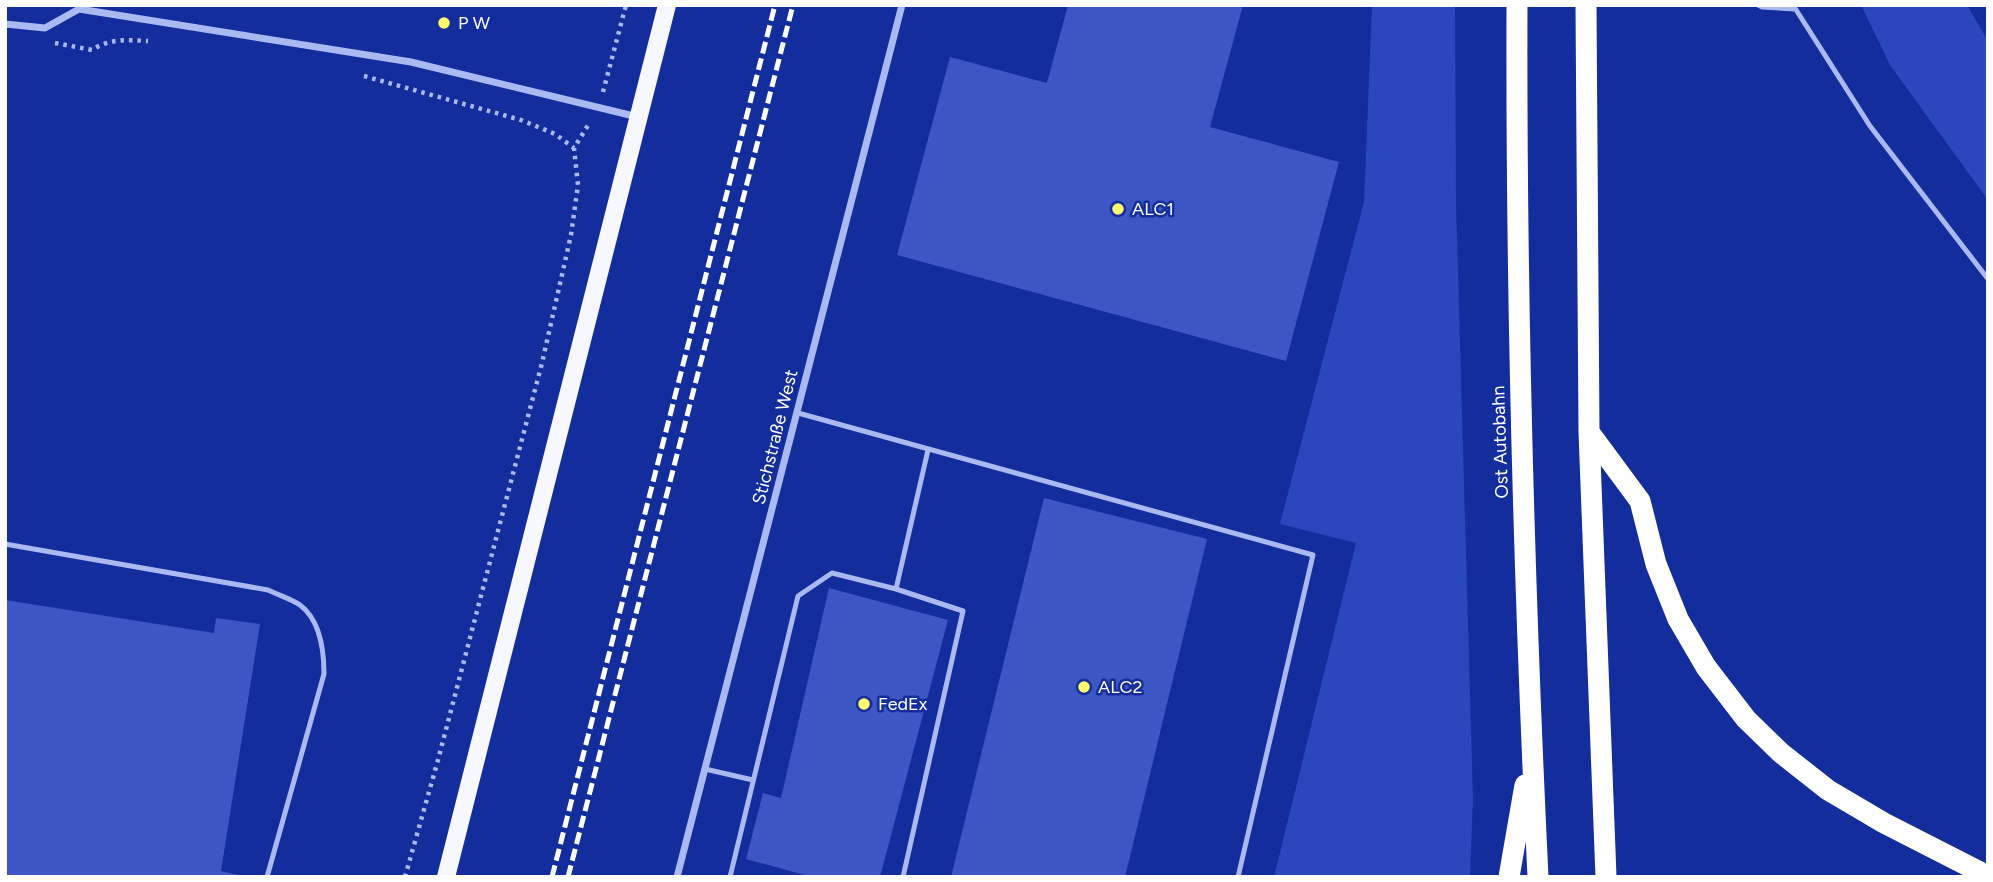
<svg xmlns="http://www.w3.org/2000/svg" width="1993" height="882" font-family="Figtree,sans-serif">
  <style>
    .green { fill: #2b47bd }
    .building { fill: #3d56c4 }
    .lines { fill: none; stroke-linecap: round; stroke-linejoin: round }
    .path { stroke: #abb9f3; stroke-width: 4.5; stroke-dasharray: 3.5 5; stroke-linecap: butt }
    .lane { stroke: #abb9f3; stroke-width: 5 }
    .street { stroke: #abb9f3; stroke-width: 7 }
    .primary { stroke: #f7f8ff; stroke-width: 18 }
    .highway { stroke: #fff; stroke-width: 21 }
    .rail { stroke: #fff; stroke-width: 5; stroke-dasharray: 12 5; stroke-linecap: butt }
    .poi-dot { fill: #fffb6d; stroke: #142d9d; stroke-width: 2.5 }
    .labels { text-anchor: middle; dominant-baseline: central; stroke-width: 5; stroke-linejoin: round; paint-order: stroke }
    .poi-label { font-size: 18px; fill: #fff; stroke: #142d9d; text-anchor: start }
    .street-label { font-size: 18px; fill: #fff; stroke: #142d9d }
  </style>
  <rect width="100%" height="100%" fill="#142d9d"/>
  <!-- green -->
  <path class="green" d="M1372,5h83l1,197 17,597 -3,78h-196l82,-334 -76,-19 84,-322z
    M1861,5h106l21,36v159l-98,-135z"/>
  <!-- building -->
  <path class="building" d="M1068,5h175l-33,122 129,35 -53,199 -389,-106 53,-198 97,26z
    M1044,498l163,41 -82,338h-174z
    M829,588l119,32 -68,257h-68l-66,-18 17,-66 18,5z
    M5,600l209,33 2,-15 44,6 -39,247 26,6h-242z"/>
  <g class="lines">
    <!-- path -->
    <path class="path" d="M55,43l37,7c18,-12 36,-10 56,-9
      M364,76l157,44 34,14 19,14
      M603,92l23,-87
      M405,877l33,-117 104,-397 29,-128 7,-50 -4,-37 16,-26"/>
    <!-- lane -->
    <path class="lane" d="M1758,5l4,2 33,2
      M1793,5l77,121 118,153
      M798,413l515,142 -75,322
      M5,544l263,46c10,5 23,9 32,15 20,15 24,46 24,69l-57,203
      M896,589l67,22 -60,266
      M705,769l48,11
      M730,877l68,-281 34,-23 64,16 32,-139"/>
    <!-- street -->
    <path class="street" d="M5,24l40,4 34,-19 332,53 227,55
      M677,877l225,-872"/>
    <!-- primary -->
    <path class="primary" d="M446,877l221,-872"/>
    <!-- highway -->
    <path class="highway" d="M1517,5c-1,291 7,582 21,872
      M1586,5l3,427 17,445
      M1589,432l51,69 16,63 22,55 28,48 40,52 35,34 47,37 56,33 104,53
      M1509,877l16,-92"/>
    <!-- rail -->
    <path class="rail" d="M552,877l223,-872
      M568,877l225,-872"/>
  </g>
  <!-- markers -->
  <g class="poi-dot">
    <circle cx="444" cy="23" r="7"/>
    <circle cx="1118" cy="209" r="7"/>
    <circle cx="1084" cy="687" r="7"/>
    <circle cx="864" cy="704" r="7"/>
  </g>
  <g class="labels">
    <!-- poi labels -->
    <g class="poi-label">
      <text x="458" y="23">P W</text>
      <text x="1132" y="209">ALC1</text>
      <text x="1098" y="687">ALC2</text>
      <text x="878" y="704">FedEx</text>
    </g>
    <!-- street labels -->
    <g class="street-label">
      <text transform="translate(775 437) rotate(-76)">Stichstraße West</text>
      <text transform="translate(1500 442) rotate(-92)">Ost Autobahn</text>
    </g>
  </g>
  <!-- border -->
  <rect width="1993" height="882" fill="none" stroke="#ffffff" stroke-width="14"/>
</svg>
